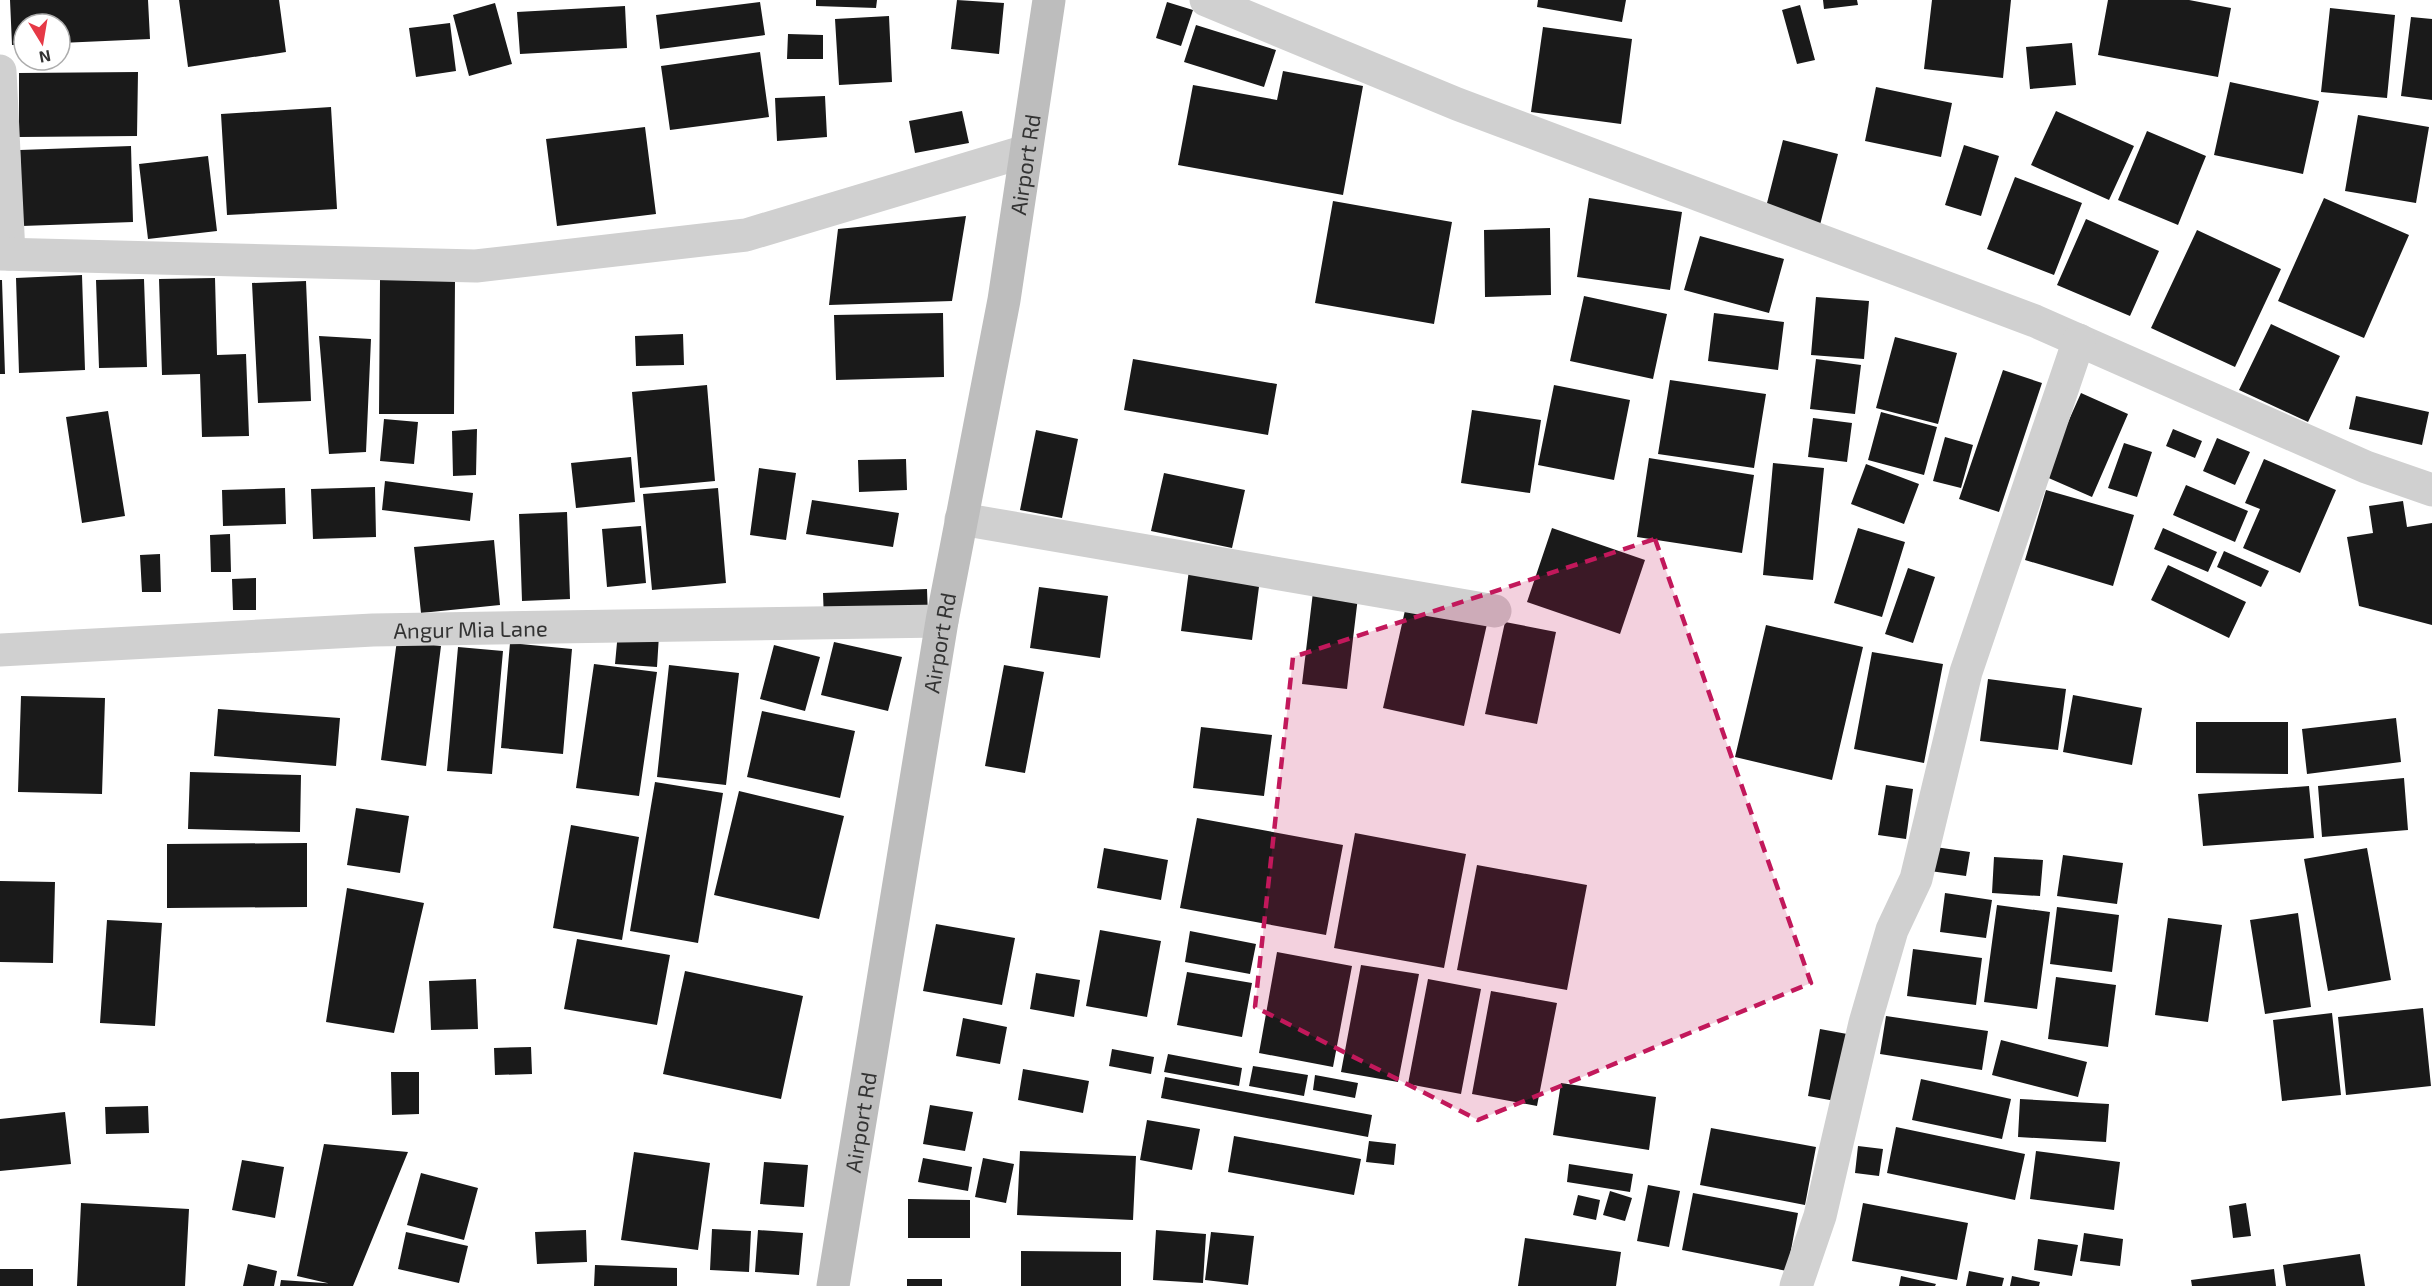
<svg xmlns="http://www.w3.org/2000/svg" width="2432" height="1286" font-family="'Exo 2',sans-serif">
  <style>
    .building { fill: #1a1a1a }
    .lines { fill: none; stroke-linecap: round; stroke-linejoin: round }
    .street { stroke: #d0d0d0; stroke-width: 33 }
    .secondary { stroke: #bdbdbd; stroke-width: 33 }
    .marked { fill: #c2185b; fill-opacity: 0.2; stroke: #c2185b; stroke-width: 4.5; stroke-dasharray: 12 8; stroke-linejoin: round }
    .labels { text-anchor: middle; dominant-baseline: central; stroke-width: 6; stroke-linejoin: round; paint-order: stroke }
    .street-label { font-size: 22px; fill: #333; stroke: #fff }
  </style>
  <rect width="100%" height="100%" fill="#fff"/>
  <!-- building -->
  <path class="building" d="M10,0h138l2,39 -90,4v-19h-36v21h-12z
    M179,0h100l7,52 -98,15z
    M816,0h61l-1,8 -60,-2z
    M957,0l47,3 -5,51 -48,-5z
    M1538,0h88l-4,22 -85,-15z
    M1823,0h34l1,5 -34,4z
    M1932,0h79l-8,78 -79,-9z
    M2108,0h81l42,8 -13,69 -120,-22z
    M760,2l5,33 -105,14 -4,-34z
    M1167,2l26,8 -12,36 -25,-8z
    M495,3l17,61 -43,12 -16,-61z
    M1800,5l15,55 -18,4 -15,-54z
    M625,6l2,42 -107,6 -3,-42z
    M2330,8l65,7 -8,83 -66,-6z
    M889,16l3,66 -53,3 -4,-66z
    M2411,17l21,2v81l-31,-4z
    M450,23l6,48 -40,6 -7,-49z
    M1196,25l80,25 -12,37 -80,-25z
    M1543,27l89,12 -11,85 -90,-12z
    M788,34l35,1v24h-36z
    M2072,43l4,42 -46,4 -4,-42z
    M760,52l9,65 -99,13 -9,-64z
    M1283,71l80,15 -20,109 -165,-30 15,-80 84,15z
    M138,72l-1,64 -118,1v-64z
    M2230,82l89,19 -16,73 -89,-19z
    M1876,87l76,16 -11,54 -76,-16z
    M825,96l2,41 -50,4 -2,-43z
    M331,107l6,102 -110,6 -6,-101z
    M962,111l7,32 -54,10 -6,-32z
    M2056,111l78,35 -25,54 -78,-35z
    M2358,115l71,12 -13,76 -71,-12z
    M645,127l11,87 -99,12 -11,-87z
    M2147,131l59,25 -28,69 -60,-25z
    M1783,140l55,14 -18,71 -55,-14z
    M1964,145l35,11 -18,60 -36,-11z
    M131,146l2,76 -111,4 -2,-76z
    M208,156l9,75 -69,8 -9,-75z
    M2015,177l67,26 -28,72 -67,-26z
    M1589,198l93,14 -12,78 -93,-13z
    M2324,198l85,37 -45,103 -86,-37z
    M1333,201l119,21 -18,102 -119,-21z
    M966,216l-14,85 -123,4 9,-76z
    M2086,219l73,32 -29,65 -73,-31z
    M1550,228l1,67 -66,2 -1,-67z
    M2197,230l84,39 -46,98 -84,-39z
    M1700,236l84,23 -15,54 -85,-23z
    M82,275l3,95 -66,3 -3,-95z
    M215,278l2,77 29,-1 3,82 -47,1 -2,-63 -38,1 -3,-96z
    M144,279l3,88 -48,1 -3,-88z
    M0,280h2l3,94h-5z
    M380,280h75l-1,134h-75z
    M306,281l5,120 -53,2 -6,-120z
    M1584,296l83,18 -14,65 -83,-18z
    M1816,297l53,4 -5,58 -53,-4z
    M943,313l1,64 -108,3 -2,-65z
    M1714,313l70,9 -6,48 -70,-9z
    M2271,324l69,32 -32,66 -69,-32z
    M683,334l1,31 -48,1 -1,-30z
    M319,336l52,3 -5,113 -37,2z
    M1895,337l62,16 -19,71 -62,-16z
    M1133,359l144,25 -9,51 -144,-25z
    M1816,359l45,6 -6,49 -45,-5z
    M2003,370l39,13 -43,129 -40,-13z
    M1670,380l96,14 -12,74 -96,-14z
    M707,385l8,96 -75,7 -8,-96z
    M1554,385l76,15 -16,80 -76,-15z
    M2081,393l47,21 -36,83 -48,-21z
    M2356,396l73,16 -7,33 -73,-16z
    M1472,410l69,10 -11,73 -69,-10z
    M108,411l17,105 -43,7 -16,-106z
    M1881,412l56,15 -13,48 -56,-15z
    M1813,418l39,5 -5,39 -39,-5z
    M384,419l34,3 -4,42 -34,-3z
    M477,429l-1,46 -23,1 -1,-45z
    M2173,429l29,12 -7,17 -29,-12z
    M1036,430l42,9 -16,79 -42,-8z
    M1945,437l28,8 -12,43 -28,-7z
    M2217,438l33,14 -15,33 -32,-14z
    M2124,443l28,9 -15,45 -29,-9z
    M631,457l4,45 -59,6 -5,-45z
    M1649,458l105,17 -12,78 -105,-16z
    M906,459l1,31 -48,2 -1,-32z
    M2264,459l72,31 -36,83 -57,-25 17,-39 -15,-6z
    M1773,463l51,5 -11,112 -50,-5z
    M1866,464l53,20 -15,40 -53,-20z
    M759,468l37,5 -10,67 -36,-5z
    M1164,473l81,17 -13,58 -81,-17z
    M385,481l88,12 -3,28 -88,-11z
    M2186,485l62,26 -13,31 -62,-27z
    M375,487l1,50 -63,2 -2,-50z
    M285,488l1,36 -63,2 -1,-36z
    M718,488l8,95 -74,7 -9,-96z
    M2046,490l88,25 -21,71 -88,-26z
    M812,500l87,13 -6,34 -87,-13z
    M2403,501l4,26 25,-4v102l-73,-19 -12,-69 26,-4 -4,-27z
    M567,512l3,87 -48,2 -3,-87z
    M641,526l5,57 -39,4 -5,-58z
    M1552,528l93,32 -25,74 -93,-32z
    M1858,528l47,14 -23,75 -48,-14z
    M2163,528l54,24 -9,20 -54,-23z
    M230,534l1,38h-20l-1,-37z
    M494,540l6,65 -79,8 -7,-66z
    M2224,551l45,20 -8,16 -44,-20z
    M160,554l1,38h-19l-2,-37z
    M2168,565l78,37 -17,36 -78,-38z
    M1908,568l27,9 -22,66 -28,-9z
    M1189,570l71,9 -8,61 -71,-9z
    M256,578v32h-23l-1,-31z
    M1039,587l69,9 -8,62 -70,-10z
    M927,589l1,28 -104,4 -1,-28z
    M1313,592l45,5 -11,92 -45,-5z
    M1406,606l81,18 -23,102 -81,-18z
    M1505,622l51,10 -19,92 -52,-10z
    M1766,625l97,22 -31,133 -97,-23z
    M618,632l41,3 -2,32 -42,-3z
    M397,640l44,6 -15,120 -45,-6z
    M834,642l68,15 -14,54 -67,-16z
    M510,643l62,6 -9,105 -62,-6z
    M774,645l46,12 -15,54 -45,-12z
    M458,647l45,4 -11,123 -45,-3z
    M1872,652l71,12 -19,99 -70,-14z
    M594,664l63,8 -18,124 -63,-8z
    M669,665l70,8 -13,112 -69,-8z
    M1004,665l40,7 -19,101 -40,-7z
    M1988,679l78,10 -8,61 -78,-9z
    M2073,695l69,13 -10,57 -69,-13z
    M21,696l84,2 -3,96 -84,-2z
    M218,709l122,9 -4,48 -122,-10z
    M762,711l93,20 -15,67 -93,-21z
    M2396,718l5,44 -94,12 -5,-45z
    M2196,722h92v52l-92,-1z
    M1201,727l71,8 -8,61 -71,-8z
    M190,772l111,3 -1,57 -112,-3z
    M2404,778l4,52 -86,7 -4,-51z
    M655,782l68,11 -25,150 -68,-12z
    M1886,785l27,4 -7,50 -28,-4z
    M2309,786l5,52 -111,8 -5,-52z
    M739,791l105,25 -25,103 -105,-24z
    M356,808l53,8 -9,57 -53,-8z
    M1197,818l146,27 -17,90 -146,-27z
    M571,825l68,12 -17,103 -69,-12z
    M1355,833l111,21 -22,114 -110,-20z
    M307,843v64l-140,1v-64z
    M1935,847l35,5 -4,24 -36,-5z
    M1104,848l64,12 -7,40 -64,-12z
    M2367,848l24,132 -63,11 -24,-132z
    M2063,855l60,8 -6,41 -60,-8z
    M1994,857l49,3 -3,36 -48,-3z
    M1477,865l110,20 -20,105 -110,-20z
    M0,881l55,1 -2,81 -53,-1z
    M347,888l77,15 -30,130 -68,-11z
    M1945,893l47,7 -6,38 -46,-6z
    M1997,905l53,7 -13,97 -53,-7z
    M2057,907l62,8 -7,57 -62,-8z
    M2298,913l13,94 -46,7 -15,-94z
    M2168,918l54,7 -14,97 -53,-7z
    M107,920l55,3 -7,103 -55,-3z
    M936,924l79,14 -13,67 -79,-14z
    M1100,930l61,11 -14,76 -61,-11z
    M1190,931l66,13 -6,30 -65,-12z
    M577,939l93,16 -13,70 -93,-16z
    M1913,949l69,9 -6,47 -69,-9z
    M1277,952l75,14 -19,101 -74,-14z
    M1361,965l58,9 -21,108 -57,-10z
    M685,971l118,25 -22,103 -118,-25z
    M1187,972l65,11 -10,54 -65,-12z
    M1036,973l44,7 -6,37 -44,-8z
    M2056,977l60,8 -8,62 -60,-8z
    M476,979l2,50 -47,1 -2,-49z
    M1428,979l53,10 -20,105 -53,-10z
    M1491,991l66,12 -20,103 -65,-12z
    M2423,1008l8,78 -85,9 -8,-78z
    M2332,1013l9,82 -59,6 -9,-81z
    M1886,1016l102,15 -6,39 -102,-16z
    M963,1018l44,9 -7,37 -44,-8z
    M1820,1029l38,7 -12,67 -38,-7z
    M2001,1040l86,22 -9,35 -86,-22z
    M531,1047l1,27 -37,1 -1,-27z
    M1112,1049l42,8 -3,17 -42,-8z
    M1168,1054l74,14 -3,18 -75,-14z
    M1253,1066l55,9 -4,21 -55,-10z
    M1023,1069l66,12 -6,32 -65,-13z
    M391,1072h28v42l-27,1z
    M1315,1075l43,8 -3,15 -42,-8z
    M1165,1077l207,38 -4,22 -207,-39z
    M1921,1079l90,20 -9,40 -90,-19z
    M1561,1083l95,14 -7,53 -96,-15z
    M2020,1099l89,5 -3,38 -88,-5z
    M930,1105l43,7 -8,39 -42,-7z
    M148,1106l1,27 -43,1 -1,-27z
    M65,1112l6,52 -71,7v-52z
    M1147,1120l53,9 -8,41 -52,-10z
    M1896,1127l129,27 -10,46 -128,-27z
    M1711,1128l105,19 -11,58 -105,-20z
    M1234,1136l127,23 -7,36 -126,-23z
    M1369,1141l27,3 -2,21 -28,-3z
    M324,1144l84,8 -55,134h-13l-43,-10z
    M1858,1146l25,3 -4,27 -24,-3z
    M1020,1151l116,5 -3,64 -116,-5z
    M2036,1151l84,11 -6,48 -84,-11z
    M634,1152l76,11 -12,87 -77,-10z
    M923,1158l49,9 -4,24 -50,-9z
    M983,1158l31,6 -8,39 -31,-6z
    M242,1160l42,7 -9,51 -43,-8z
    M764,1162l44,3 -4,42 -44,-3z
    M1569,1164l64,10 -3,18 -63,-10z
    M421,1173l57,15 -14,52 -57,-15z
    M1648,1185l32,6 -11,56 -32,-6z
    M1610,1191l22,7 -7,23 -22,-6z
    M1693,1193l105,20 -11,58 -105,-21z
    M1578,1195l22,5 -4,20 -23,-5z
    M908,1199l62,1v38h-62z
    M81,1203l108,6 -4,77h-108z
    M1863,1203l105,20 -11,57 -105,-19z
    M2246,1203l5,33 -18,2 -4,-32z
    M712,1229l39,2 -2,41 -39,-2z
    M586,1230l1,32 -50,2 -2,-32z
    M758,1230l45,3 -4,42 -44,-3z
    M1156,1230l50,4 -3,49 -50,-3z
    M406,1232l62,14 -9,37 -61,-14z
    M1211,1232l43,4 -6,49 -43,-5z
    M2084,1233l39,6 -3,27 -40,-5z
    M1525,1238l96,14 -5,34h-98z
    M2038,1239l40,6 -6,31 -38,-6z
    M1021,1251l100,1v34h-100z
    M2360,1254l5,32h-79l-3,-21z
    M248,1264l29,7 -3,15h-31z
    M595,1265l82,3v18h-83z
    M0,1269h33v17h-33z
    M2274,1269l2,17h-84l-1,-6z
    M1969,1271l35,7 -2,8h-36z
    M1901,1276l35,8 -1,2h-36z
    M2012,1276l28,6 -1,4h-29z
    M907,1279h35v7h-35z
    M281,1280l57,4v2h-58z"/>
  <g class="lines">
    <!-- street -->
    <g class="street">
      <path d="M1206,0l251,104 578,217 331,146 66,23"/>
      <path d="M0,71l9,183"/>
      <path d="M0,254l476,12 270,-31 280,-84"/>
      <path d="M961,519l534,92"/>
      <path id="s1" d="M0,650l373,-20 569,-9"/>
      <path d="M1796,1286l24,-70 45,-193 27,-93 24,-51 50,-207 113,-332"/>
    </g>
    <!-- secondary -->
    <path class="secondary" id="s2" d="M833,1286l109,-665 62,-321 45,-300"/>
  </g>
  <!-- marked area -->
  <path class="marked" d="M1655,539l156,444 -333,137 -223,-113 38,-350z"/>
  <g class="labels">
    <!-- street labels -->
    <g class="street-label">
      <text stroke="none"><textPath href="#s2" startOffset="1138">Airport Rd</textPath></text>
      <text stroke="none"><textPath href="#s1" startOffset="471">Angur Mia Lane</textPath></text>
      <text stroke="none"><textPath href="#s2" startOffset="652">Airport Rd</textPath></text>
      <text stroke="none"><textPath href="#s2" startOffset="166">Airport Rd</textPath></text>
    </g>
  </g>
  <!-- north arrow -->
  <g transform="translate(42 42) rotate(169)"><circle r="28" fill="#ffffff" stroke="#adadad" stroke-width="1.5"/>
  <path d="M0-4.5L10 22L0 15L-10 22Z" fill="#e63946"/>
  <text y="-9" font-size="16" font-weight="bold" text-anchor="middle" fill="#333333">N</text>
  </g>
</svg>
